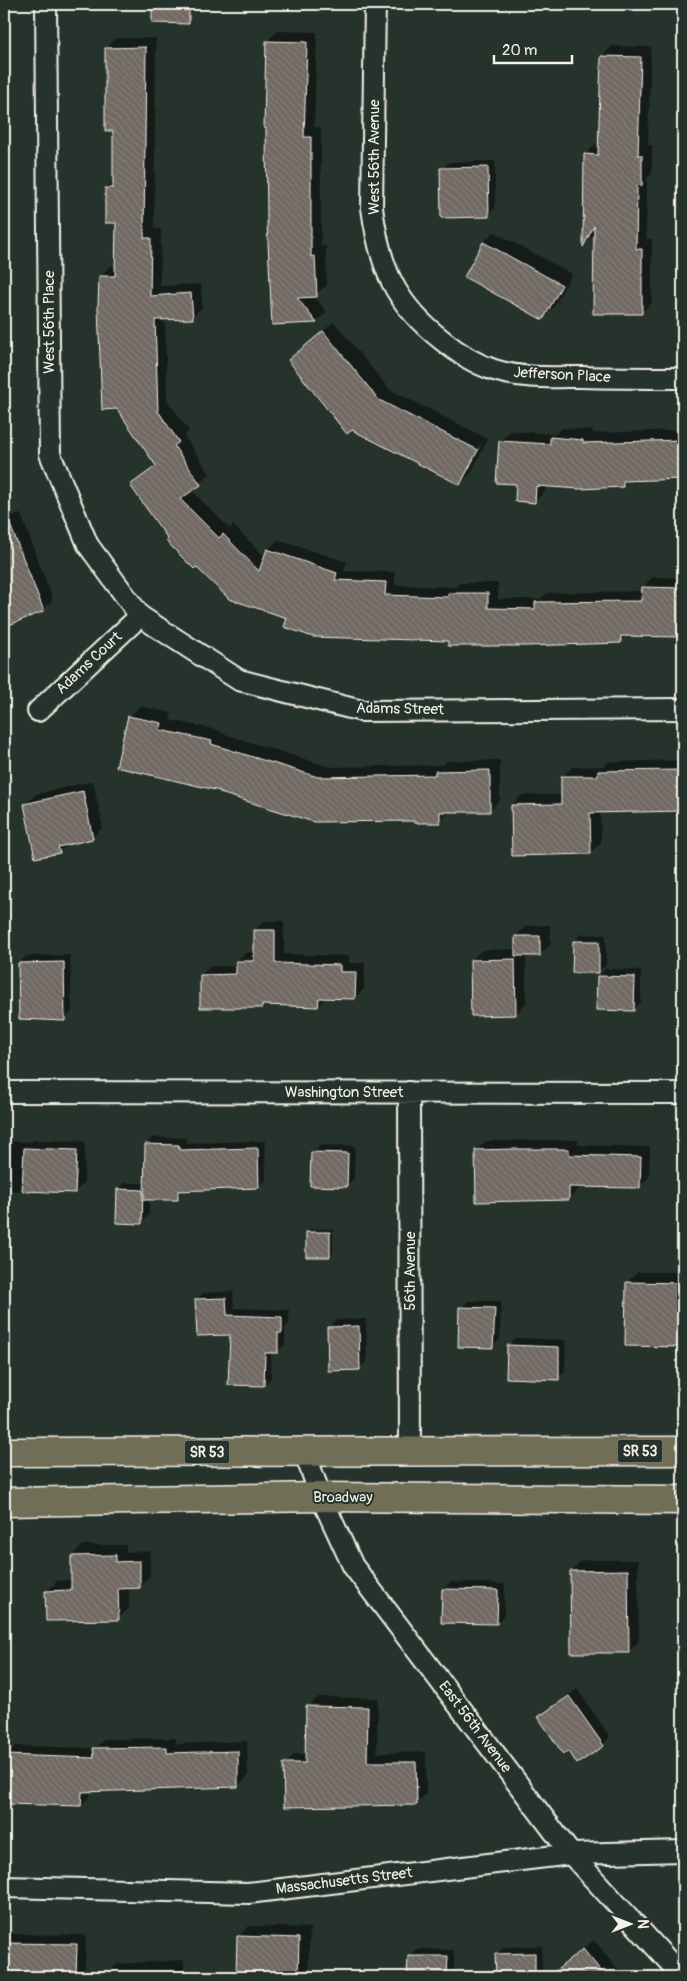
<svg xmlns="http://www.w3.org/2000/svg" width="687" height="1981" font-family="Pangolin,sans-serif">
  <style>
    .shadow { fill: #0007; fill-rule: evenodd }
    .building { fill: url(#building-back-hatch); stroke: #f4f1e8 }
    .lines { fill: none; stroke-linecap: round; stroke-linejoin: round }
    .minor-casing { stroke: #f4f1e8; stroke-width: 24 }
    .primary-casing { stroke: #f4f1e8; stroke-width: 31 }
    .minor { stroke: #26332d; stroke-width: 20 }
    .primary { stroke: #716e59; stroke-width: 28 }
    .labels { text-anchor: middle; dominant-baseline: central; stroke-width: 4; stroke-linejoin: round; paint-order: stroke }
    .shield { fill: #26332d; stroke: #b6b8b0; stroke-width: 1 }
    .shield-label { font-size: 14px; font-weight: bold; fill: #f4f1e8 }
    .street-label { font-size: 15px; fill: #f4f1e8; stroke: #26332d }
  </style>
  <defs>
    <pattern id="building-back-hatch" width="6" height="6" patternUnits="userSpaceOnUse" patternTransform="scale(1.25)"><rect width="6" height="6" fill="#706862"/><path d="M-1 5l2 2M0 0l6 6M5-1l2 2" fill="none" stroke="#857e78"/></pattern>
  </defs>
  <rect width="100%" height="100%" fill="#26332d"/>
  <filter id="ink" filterUnits="userSpaceOnUse"><feTurbulence type="fractalNoise" baseFrequency=".02" numOctaves="2"/><feDisplacementMap in="SourceGraphic" scale="10" xChannelSelector="R" yChannelSelector="G"/><feConvolveMatrix kernelMatrix="1 2 1 2 8 2 1 2 1" color-interpolation-filters="sRGB"/></filter>
  <g filter="url(#ink)">
    <!-- shadow -->
    <path class="shadow" d="M278,31l39,1 -3,95h7v119h5l1,39 -13,11 13,16 -11,10 -43,2 -6,-283zM294,293l17,21h-3l-16,-20z
      M116,38h40l-2,191h7l-1,57 41,-2 1,23 -10,10 -27,2 2,81 22,31 -5,5 26,38 -19,16 39,39 3,-4 32,32 3,-7 10,-10 69,22 -3,9 51,1v13l61,2 4,-4h38v16h42l7,-6 96,-2v-4l10,-10 30,1v58l-56,-1 -7,7 -171,-2 -161,-23 -119,-78 -37,-54 24,-21 -56,-187 10,-11 6,1 1,-45 -11,-34 8,-8v-50l-8,-82z
      M612,46l39,1 -3,98h4v29l-5,4 -1,61h6v63l-11,11 -46,-80 -11,11 1,-89 11,-11h3l3,-88z
      M495,161v47l-7,7 -46,-46 7,-7z
      M494,232l78,42 -19,34 -10,10 -59,-76z
      M334,322l55,67 99,50 -17,34 -11,11 -171,-124zM480,444l2,1 -14,28h-3z
      M562,428l31,2v3l90,-3v48l-54,1 -7,7 -77,-1v6l-10,10 -18,-18 -17,-42 10,-10 45,3z
      M21,514l32,86 -10,10 -39,15v-106z
      M140,706l32,7 -2,7 52,11 -1,2 109,34 113,-2 4,-4 53,-1v40l-11,11h-39l-11,11 -217,-32 -93,-73z
      M683,760v50l-83,1 1,32 -11,10 -78,-48 10,-10h40v-18l10,-10 32,-1 5,-4z
      M93,781l10,46 -11,11 -24,5 -9,9 -34,-47 11,-11z
      M264,921h20v33l65,2v7h16l-1,26 -9,9 -29,-1 -8,9 -54,-2 -3,3 -60,-32 9,-9h27v-5l9,-9h9v-22z
      M550,925l1,19 -11,10 -14,1v48l-10,11 -45,-54 11,-10 34,-1v-13l10,-10z
      M581,934l25,1v30l-8,7 -24,-31z
      M70,955l2,57 -8,7 -29,1 -16,-57 7,-7z
      M605,969l36,1v32l-7,7 -36,-33z
      M153,1137l33,1v5l79,-2 1,39 -8,7 -74,2 -7,10 -28,-1v17l-7,7 -24,-32 7,-7h20l1,-39z
      M34,1140l51,1 -1,42 -9,9 -71,-2v-49l28,1z
      M578,1140v5l72,2 -1,30 -10,10 -60,-1v3l-10,10 -93,-48 10,-10z
      M319,1145l36,1 -1,32 -7,8 -35,-33z
      M311,1229h22v24l-4,3 -22,-24z
      M638,1272h45v73l-57,-1 1,-62z
      M233,1291l1,17 55,2v14l-4,4v17l-8,7h-6v26l-7,7 -33,-51 -35,-34 7,-7z
      M468,1301h33l-1,38 -7,7 -32,-38z
      M366,1319l1,42 -7,7 -32,-40 8,-8z
      M516,1338l50,2 -1,31 -7,7 -50,-32z
      M83,1545h43v7l24,-1v25l-11,11h-10v21l-11,11 -71,-28 10,-10 15,-1v-24z
      M582,1560h56l1,81 -10,11 -58,-81z
      M450,1582l55,2 -1,32 -7,7 -54,-33z
      M577,1689l33,48 -7,8 -34,4 -29,-31z
      M318,1697l60,1 -1,55 49,-1v42l-10,10 -131,-40 10,-10h12l1,-47z
      M176,1738v6l71,-3 1,35 -10,10 -147,4v5l-10,10 -75,-49 10,-10 79,2 10,-9z
      M249,1926l61,2 -2,47 -2,2h-69l1,-40z
      M9,1934l77,1 -1,33 -9,9h-72v-38z
      M594,1940l30,37h-74l11,-10z
      M542,1946v25l-6,6h-39l-1,-22 8,-8z
      M416,1949l38,1v27h-45v-21z
      M184,1960v17h-74v-6l7,-7z"/>
    <!-- building -->
    <path class="building" d="M152,4h37v20l-37,-1z
      M266,41l41,1 -3,95h7v120l4,-1 2,41 -20,1 20,25 -45,2 -5,-104 -1,-93h-2z
      M146,47l-2,191h7l-1,58 41,-3 2,26 -38,1 3,91 21,31 -5,4 27,39 -21,14 39,39 4,-4 36,37 8,-22 70,24 -2,7 51,2 -1,13 63,2v-4h40v15l47,1v-7l106,-1 1,-14 41,1v49l-62,-1v7l-96,3h-77v-5l-135,-4 -29,-10 3,-9 -58,-19 -33,-32 -2,2 -28,-28 2,-2 -38,-54 26,-19 -39,-57 -15,1 -4,-103 1,-31h16l1,-53h-11v-35h8v-57h-8v-83z
      M601,56l40,1 -3,98h4v31l-5,-1 -1,64h6v65h-49l1,-88 -11,21 1,-93 14,1z
      M488,167l1,50 -48,1 -1,-50z
      M483,242l79,43 -19,35 -79,-43z
      M323,331l56,69 99,50 -18,35 -108,-55 -5,4 -59,-74z
      M550,437l33,3v3l100,-3v39l-60,2v6l-43,2 -44,-3 -1,17 -20,-2 1,-17 -20,-1 3,-42 51,3z
      M5,512l39,99 -40,16v-114z
      M128,716l34,7 -2,7 52,11 -1,3 107,33 117,-2v-4l55,-1v42h-50v11h-26v-2l-100,1 -94,-29v-2l-104,-24z
      M683,770v41l-93,2 1,41 -79,2 -1,-51 50,-1v-28h37v-5z
      M83,791l10,48 -35,8 2,6 -25,5 -11,-54z
      M254,930h21v33l65,2v7h16l-1,27 -36,-1 -1,9 -56,-2v3h-62v-33l36,-1v-13h18z
      M515,936h25v20h-25z
      M573,941h26v32h-27z
      M515,959l1,56 -45,1 -1,-56z
      M64,962l1,59 -46,-2 -1,-56z
      M597,976l38,1 -1,34 -38,-1z
      M145,1144l34,1v5l79,-2 1,40 -81,3v9h-34z
      M24,1148l53,2 -2,43 -53,-2z
      M515,1149h54v6l72,2 -1,31 -71,-1v13l-93,2 -1,-52z
      M311,1152l37,1 -1,34 -37,-1z
      M117,1189l26,1 -1,34 -26,-1z
      M306,1232h24v25h-24z
      M626,1282l57,1v64l-58,-1z
      M226,1298l1,17 55,2v16h-4v20h-13l-1,33 -36,-1 2,-50 -33,1 -2,-37z
      M459,1307l36,1 -2,40 -35,-1z
      M359,1326l1,44 -32,1 -1,-44z
      M507,1345l52,2v33l-53,-2z
      M116,1555v7l24,-1v27l-22,1 1,31 -73,1 -1,-30 26,-1v-34z
      M628,1570l1,83h-58l-1,-82z
      M442,1589l56,1 -1,34 -56,-1z
      M569,1696l35,50 -27,18 -8,-13 -6,3 -25,-37z
      M306,1706l62,1 -1,55h49l1,43 -133,2 -1,-44h22z
      M167,1747v6l71,-2v36l-156,5 -1,14 -77,-2 1,-49 89,3 -1,-10z
      M237,1936l62,2 -1,39h-62z
      M4,1943l73,1 -1,33h-72z
      M583,1949l23,28h-58z
      M535,1953v24h-39l-1,-23z
      M408,1956h40l-1,21h-40z"/>
    <g class="lines">
      <!-- minor casing -->
      <g class="minor-casing">
        <path id="minor" d="M46,4l4,450 38,91 52,71 99,64 123,31 321,-2
          M375,4l-3,204c8,59 22,95 70,132 16,13 33,24 52,30 28,9 59,7 87,7 34,1 68,1 102,1
          M38,711l102,-95
          M4,1092l679,1
          M409,1092l1,359
          M304,1451l17,46 32,69 218,288 112,123
          M4,1887l244,6 323,-39 112,-3"/>
      </g>
      <!-- primary casing -->
      <g class="primary-casing">
        <path id="primary" d="M4,1452l679,-1
          M4,1502l317,-5 362,3"/>
      </g>
      <!-- minor -->
      <use href="#minor" class="minor"/>
      <!-- primary -->
      <use href="#primary" class="primary"/>
    </g>
  </g>
  <g class="labels">
    <!-- shield labels -->
    <g class="shield">
      <rect x="617.5" y="1439.5" width="45" height="23" rx="4"/>
      <rect x="184.5" y="1440.5" width="45" height="23" rx="4"/>
    </g>
    <g class="shield-label">
      <text x="640" y="1451">SR 53</text>
      <text x="207" y="1452">SR 53</text>
    </g>
    <!-- street labels -->
    <g class="street-label">
      <text transform="translate(374 157) rotate(-90)">West 56th Avenue</text>
      <text transform="translate(49 322) rotate(-90)">West 56th Place</text>
      <text transform="translate(562 375) rotate(3)">Jefferson Place</text>
      <text transform="translate(89 663) rotate(-43)">Adams Court</text>
      <text transform="translate(400 709) rotate(1)">Adams Street</text>
      <text x="344" y="1092">Washington Street</text>
      <text transform="translate(410 1271) rotate(-90)">56th Avenue</text>
      <text x="343" y="1497">Broadway</text>
      <text transform="translate(475 1727) rotate(53)">East 56th Avenue</text>
      <text transform="translate(344 1881) rotate(-7)">Massachusetts Street</text>
    </g>
  </g>
  <!-- margin -->
  <rect width="687" height="1981" fill="none" stroke="#26332d" stroke-width="20"/>
  <rect x="10" y="10" width="667" height="1961" fill="none" stroke="#f4f1e8" stroke-width="2" filter="url(#ink)"/>
  <!-- north arrow -->
  <g transform="translate(630 1924) rotate(90)" stroke="#26332d" stroke-width="4" paint-order="stroke">
  <path d="M0-4L9 19L0 12L-9 19Z" fill="#f4f1e8"/>
  <text y="-8" font-size="14" font-weight="bold" text-anchor="middle" fill="#f4f1e8">N</text>
  </g>
  <!-- scale -->
  <path d="M494 55v8h78v-8" fill="none" stroke="#f4f1e8" stroke-width="2.5"/>
  <text x="502" y="55" font-size="15" fill="#f4f1e8" stroke="#26332d" stroke-width="4" paint-order="stroke">20 m</text>
</svg>
